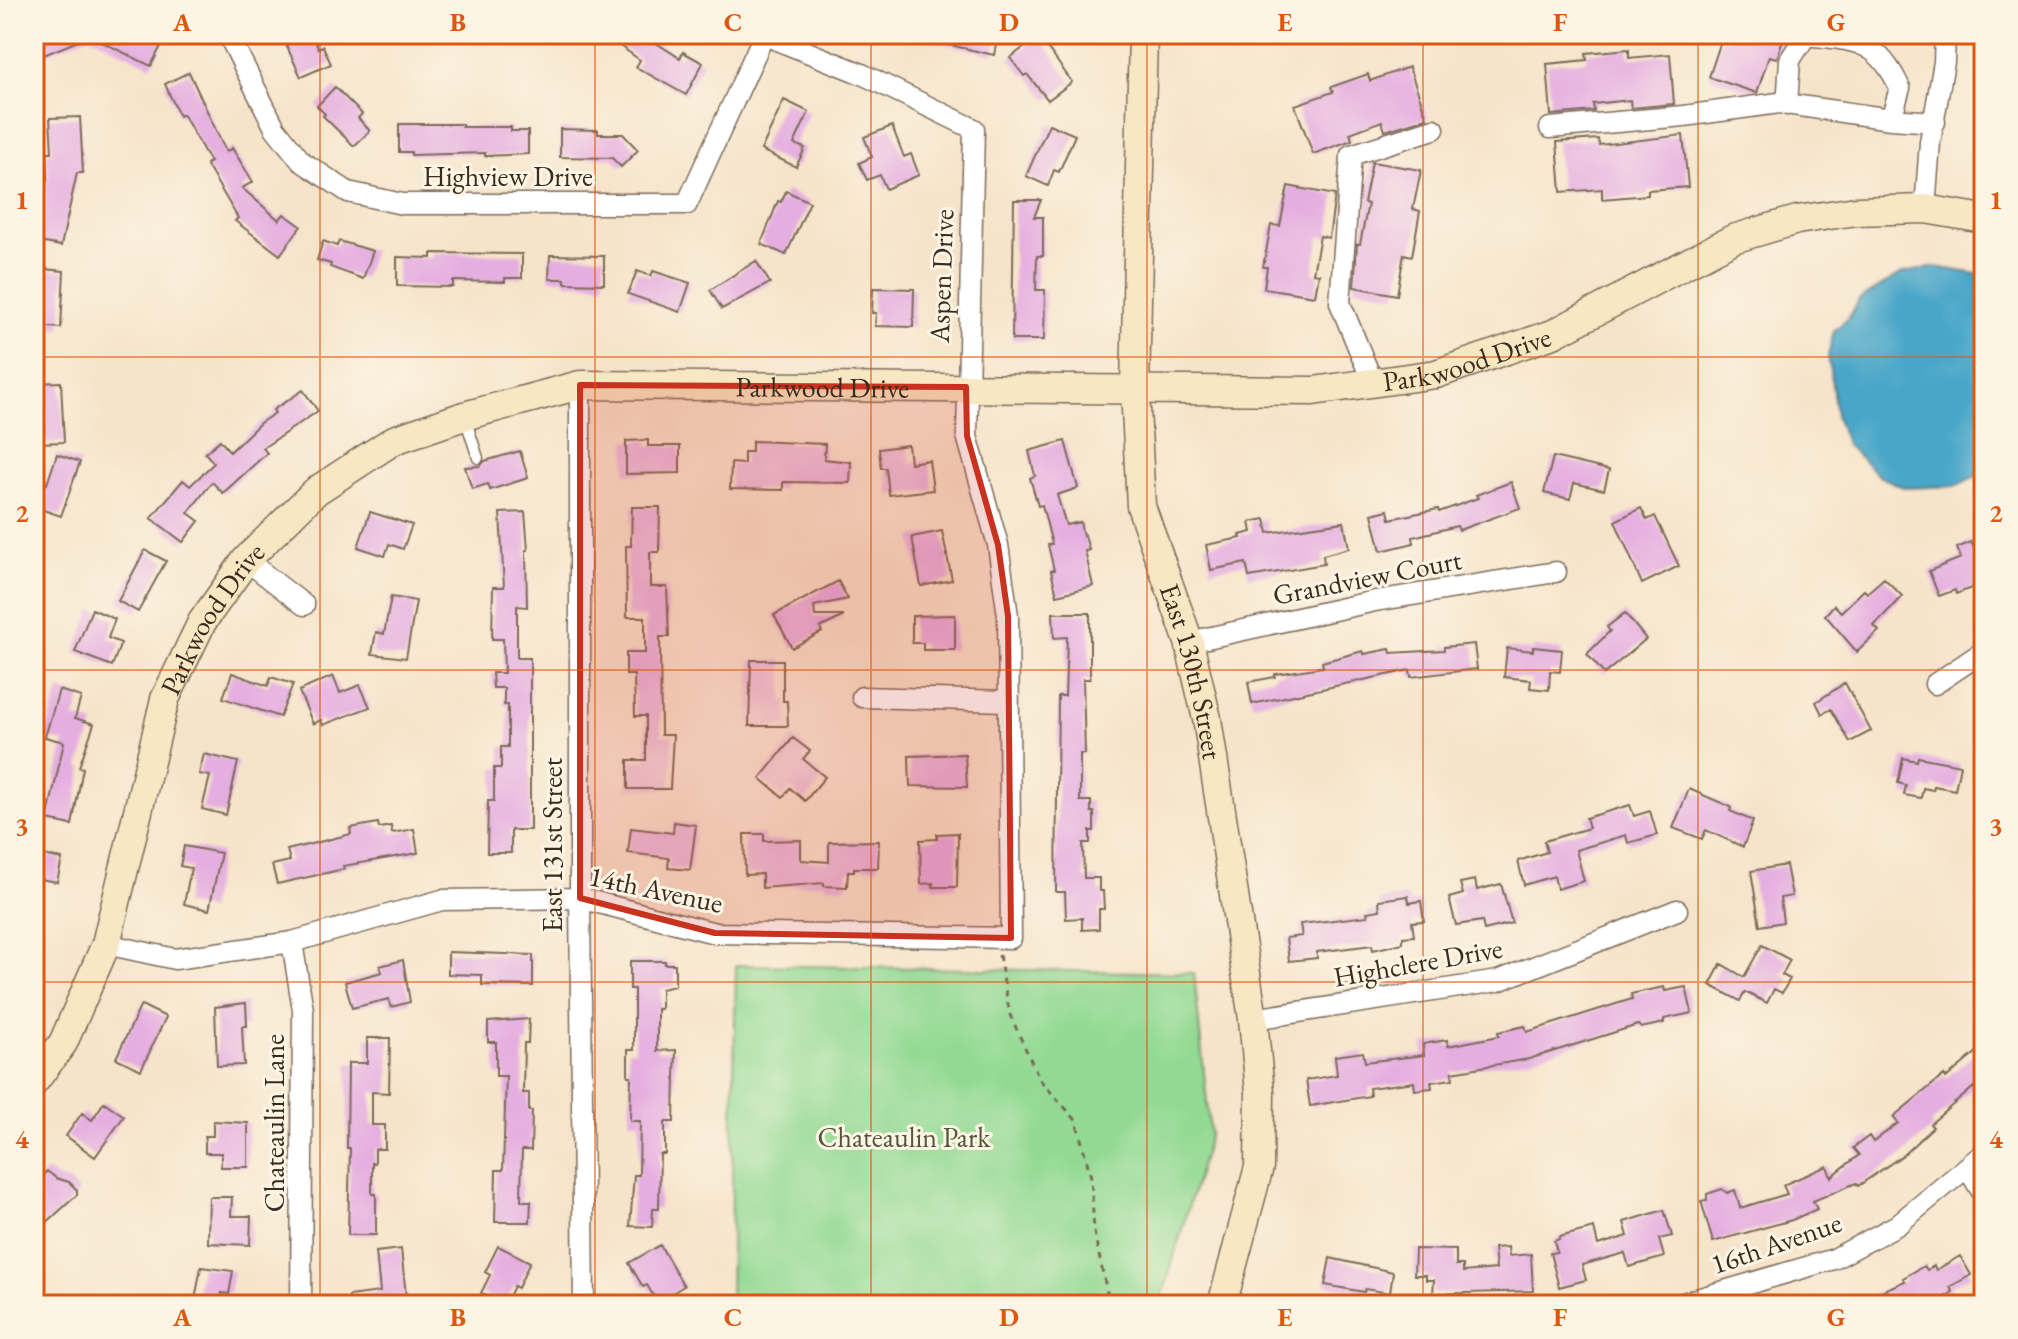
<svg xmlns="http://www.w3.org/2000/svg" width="2018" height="1339" font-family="'EB Garamond',serif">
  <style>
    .green { fill: #92d993; stroke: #668258; stroke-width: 2 }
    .water { fill: #4aa6c8; stroke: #426873; stroke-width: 2 }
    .building { fill: #e5aee0 }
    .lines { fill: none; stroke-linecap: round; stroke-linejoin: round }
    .lane-casing { stroke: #7c6b5a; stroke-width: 13 }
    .street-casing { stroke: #7c6b5a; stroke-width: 23 }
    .secondary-casing { stroke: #7c6b5a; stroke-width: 31 }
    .path { stroke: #7c6b5a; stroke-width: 3; stroke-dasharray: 6 6; stroke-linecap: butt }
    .lane { stroke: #fff; stroke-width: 10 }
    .street { stroke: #fff; stroke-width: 20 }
    .secondary { stroke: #f7e8c3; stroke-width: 28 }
    .marked { fill: #c8321e; fill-opacity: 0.2; stroke: #c8321e; stroke-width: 6; stroke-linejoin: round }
    .grid { fill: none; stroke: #df570d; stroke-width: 2; stroke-opacity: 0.55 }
    .labels { text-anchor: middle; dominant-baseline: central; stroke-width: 6; stroke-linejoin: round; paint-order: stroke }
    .street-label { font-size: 28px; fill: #3b2a1e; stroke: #fcf5e5 }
    .park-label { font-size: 28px; fill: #51563b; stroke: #fcf5e5 }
    .neatline { fill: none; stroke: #df570d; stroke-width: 3 }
    .grid-label { font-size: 26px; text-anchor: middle; font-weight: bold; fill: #df570d }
  </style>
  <rect width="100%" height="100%" fill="#fcf5e5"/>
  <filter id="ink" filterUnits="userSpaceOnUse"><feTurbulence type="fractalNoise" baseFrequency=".0125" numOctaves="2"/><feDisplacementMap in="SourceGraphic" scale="16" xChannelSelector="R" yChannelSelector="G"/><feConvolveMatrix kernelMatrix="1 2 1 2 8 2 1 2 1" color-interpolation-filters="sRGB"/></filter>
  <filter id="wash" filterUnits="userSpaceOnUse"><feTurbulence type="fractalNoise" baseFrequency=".006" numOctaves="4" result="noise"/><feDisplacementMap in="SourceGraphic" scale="32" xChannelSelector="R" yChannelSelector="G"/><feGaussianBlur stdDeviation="1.8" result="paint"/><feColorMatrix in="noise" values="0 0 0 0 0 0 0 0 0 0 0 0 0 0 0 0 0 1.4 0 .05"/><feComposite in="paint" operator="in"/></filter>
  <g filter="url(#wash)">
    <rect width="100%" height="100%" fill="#f6e4ca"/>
    <!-- green -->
    <path class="green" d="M736,965l458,8 16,160 -50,172h-430z"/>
    <!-- water -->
    <path class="water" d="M1935,267l49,8v197l-29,14 -50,2 -26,-12 -33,-32 -10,-29 -8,-60 6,-24 16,-15 9,-16 44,-27z"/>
    <g id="blocks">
      <!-- building -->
      <path class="building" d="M34,34h133l-16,32 -61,-30 -56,23z
        M281,34h31l6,14 5,-2 8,18 -30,13z
        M603,34h39l38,24 3,-6 20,11 -17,32 -50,-28 4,-7z
        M929,34h69l-4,21 -66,-15z
        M1731,34h54l-8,24 -8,-2 -12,37 -48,-16 13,-39 7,2z
        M1039,36l33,46 -24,18 -21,-26 -3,2 -14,-18z
        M1629,49v9l41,-4 4,50 -43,4 -1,-8 -37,4 1,7 -43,4 -4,-51 40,-4 -1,-7z
        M1409,67l18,51 -42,13 -3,-10 -32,12 2,7 -39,14 -18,-49 38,-13 -2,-5 37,-13 2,7z
        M189,72l37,80 6,-4 21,34 -11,6 37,32 5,-6 17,12 -21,29 -45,-34 3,-3 -32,-54 4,-2 -27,-48 -4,2 -14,-32z
        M335,87l27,27 -4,4 12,13 -16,15 -31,-30 2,-2 -8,-8z
        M784,100l25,12 -15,32 11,4 -9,19 -35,-17z
        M80,117l3,56h-6l-16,73 -27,-5 14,-65 -1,-24h5l-2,-34z
        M399,124h63v3h49v4h17v23l-43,2v-3l-74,2v-3h-12z
        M1049,124l26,11 -16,37 -5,-2 -6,16 -22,-10z
        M892,126l12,31 7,-3 8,21 -33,14 -6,-14 -13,5 -8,-17 13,-6 -8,-20z
        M560,129l38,1v4h25l15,16 -17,17 -9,-9 -52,-1z
        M1683,135l5,52 -40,3v5l-46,4v-10l-41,3 -4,-50 41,-3 1,6z
        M1372,162l49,8 -8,39 7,2 -8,45 -8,-2 -7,41 -43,-8 3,-43h3l8,-40 -4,-1z
        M1288,186l47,9 -6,43 -9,-2 -7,37 6,1 -4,22 -51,-8 3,-21h-4l8,-42 9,1z
        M786,191l24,11 -24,53 -25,-11 17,-43 3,1z
        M1014,200h27l-7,17h9v39h-6l-1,34h9l-1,50h-32z
        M323,241l14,5 2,-5 34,10 -10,28 -33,-12 1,-3 -14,-4z
        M432,253l90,1v24h-17v4l-52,-1v6l-56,-1v-29l35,1z
        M550,255l54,1v28l-39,-1v-4h-16z
        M756,261l14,22 -48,26 -12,-19z
        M34,268l30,3 -3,57 -27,-2z
        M637,271l14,5 2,-5 37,12 -10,29 -52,-18z
        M873,288l41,1 -1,38 -38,-1 1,-13h-4z
        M61,382l3,60 -26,1 -2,-60z
        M303,390l15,21 -55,37 4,5 -44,40 -11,-11 -24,31 11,8 -16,21 -32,-24 32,-38 7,6 24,-23 -9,-10 15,-13 10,12 30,-29 15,-10 -2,-3z
        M648,440v6h32v27l-54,1v-33z
        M752,441l73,3 -1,15 27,3 -1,21 -67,-1v8l-53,-1 1,-26 13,1v-12h8z
        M1065,441l13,47 -21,7 9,30 14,-3 3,14 2,-1 4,15 -4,1 8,35 -36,9 -6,-24 3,-1 -6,-25 4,-1 -10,-39 -4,1 -8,-28 5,-2 -6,-25z
        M908,445l2,18 19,-3 4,30 -44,5 -3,-27h-5l-2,-19z
        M520,451l8,27 -38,12 -2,-6 -16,5 -7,-22 15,-1 5,-5z
        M57,454l23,8 -19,54 -27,-9v-28l13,5z
        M1553,457l56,13 -5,20 -30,-7 -4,16 -26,-6z
        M1511,482l9,26 -61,22 -2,-4 -44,11 1,6 -33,8 -9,-37 16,-4 2,9 48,-10 1,3 39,-14 -2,-3z
        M632,507h28l-1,45h-9v35h17l2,50h-9l1,98h12l-3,54h-42v-29h18v-44h-11l-1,-41h-8v-22h19v-36h-18l-1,-71h5z
        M1641,508l6,12 8,-4 24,50 -37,18 -27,-63z
        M370,512l42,13 -9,24 -14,-5 -4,12 -27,-9z
        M525,512l3,38h-2l1,57 -10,-1v52h13v172h-19v23h-24l1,-52h6v-33h7v-21h7v-42h-4v-17h-11l-1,-15h12l-1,-34h-11l1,-52h11l-4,-74z
        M1265,519l3,14 76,-11 5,26 -26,7 1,9 -75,13 -3,-14 -35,7 -5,-25 35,-7 -1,-3 12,-3 -2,-10z
        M942,531l10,49 -31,6 -9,-49z
        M1971,542l13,24v17l-28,11 -1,-4 -16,6 -10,-25 32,-13 -4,-10z
        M145,550l21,11 -28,51 -20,-11z
        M1884,578l18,18 -28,30 5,5 -22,21 -32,-37 9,-10 7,7 23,-22 3,3z
        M838,581l10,18 -34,7 1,10h29l-24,12 2,4 -30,16 -18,-33z
        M391,597l25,4 -10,57 -34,-4 4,-22 8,2z
        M92,609l23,10 -7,19 13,5 -9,23 -37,-14z
        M1053,613h37v66h-7l2,75h-5v47h11v11h3v19h-4v12h-7l1,35h15v13h4l1,18h-5v20l-17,1v-12l-16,1 -1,-27h-9l2,-196h7l2,-59 -13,1z
        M1625,613l21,26 -42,35 -17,-20 23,-23 -3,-4z
        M955,615v35h-32v-7h-11v-27z
        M1474,644l3,25 -66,8 -1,-7 -158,34 -4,-22 27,-5v-3l48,-7 -1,-5 41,-11 1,3 26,-5 1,4 53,-3v-3z
        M1533,647l29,3 -2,22 -10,-1 -1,19 -19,-2 1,-8 -27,-3 3,-29 26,3z
        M751,660h32v41h4l1,25h-39z
        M232,673l36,13 3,-9 22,7 -13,33 -57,-19z
        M333,676l7,17 20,-8 10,22 -47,18 -2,-5 -8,4 -14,-33z
        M1845,683l26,48 -21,11 -19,-33 -9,5 -6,-12z
        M59,690l22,7 -6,21 19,6 -15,43 4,1 -11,57 -25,-5 17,-78 -19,-5z
        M793,738l17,13 -7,8 22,18 -20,24 -15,-13 -7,9 -23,-19z
        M204,754l34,8 -12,53 -24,-6 8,-33 -11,-2z
        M965,754l2,33 -57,-1 -1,-30z
        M1918,757l42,8 -5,25 -21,-4 -1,4 -10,-2 -2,10 -17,-3 2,-10 -8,-2 5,-25 14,3z
        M1689,789l42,18 -1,4 23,10 -10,26 -37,-17 -4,9 -29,-11z
        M1630,805l4,11 16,-5 7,24 -29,8 -2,-8 -50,15 8,31 -27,8 -3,-13 -30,9 -6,-24 29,-9 -3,-11 45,-13 -3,-10z
        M674,822l22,3 -6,45 -22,-2 1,-10 -41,-5 3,-25 42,5z
        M378,823l1,5 12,-2 1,7 22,-4 4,24 -75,13 1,3 -67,15 -5,-19 18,-4 -3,-11 64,-16 -1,-6z
        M958,833l-1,54h-24v-4l-12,1 -1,-44 17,-1v-5z
        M744,834h20v7l37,-1v20l28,2v-20l50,-1 -1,27h-24v3h-6l-1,16 -23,-1v-3l-62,5v-14l-17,1z
        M184,846l37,7 -12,57 -25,-6 7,-36 -11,-2z
        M34,853l28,6 -5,23 -23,-4z
        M1786,865l6,31 -12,2 3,24 -23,4 -9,-55z
        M1475,880l2,10 24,-6 11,39 -28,7 -2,-9 -26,4 -7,-27 14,-4 -3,-11z
        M1408,896l1,7 12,-2 3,20 -12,1 2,14 -11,1v6l-30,7 -1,-5 -55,7v6l-28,3 -3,-23 16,-2 -2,-12 68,-8 -1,-4 13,-2 -1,-10z
        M1762,945l28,15 -8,15 8,4 -8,14 -8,-4 -7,14 -22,-11 -5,9 -30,-16 11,-21 23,13z
        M448,952l85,3v31l-51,-1v-10l-34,-1z
        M403,960l7,42 -19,5 -2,-8 -37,9 -7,-26 37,-10 -2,-6z
        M630,961h35v3h10v22l-14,3v20h-4v42l19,-1 -1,26 -1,46h-9v32h-5l-1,55h-6l-1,18 -22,-1 4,-51h5l1,-54h-10l1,-45h-3v-26h6v-61h-4z
        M1664,987l1,4 21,-4 6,26 -28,6v4l-23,5 -3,-3 -109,34 -77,13 1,7 -22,3 1,6 -17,2 -1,-8 -45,6 1,8 -60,10 -4,-26 31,-5 -2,-19 28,-4 2,10 59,-7 -1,-11 24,-4 1,6 51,-10 -1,-4 27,-6 2,6 105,-33 -1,-5z
        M246,1003l1,23h-5l2,39 -27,1 -2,-59z
        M141,1005l25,12 -25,53 -25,-12z
        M529,1019l-1,24h-4l-1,50h6v18h3l-1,39h-9l-1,51h10l-1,21h-35l1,-52h7l3,-94h-10v-34h-8v-20z
        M367,1038h23l-1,55 -17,-1v33h13v24h-10v14h-3v31h4v41h-28l2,-87h-3l1,-85h19z
        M1984,1046v52l-10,-11 -44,37 3,3 -30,28 -45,31 -2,-3 -43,18 4,8 -25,11 -79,22 -12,-41 6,-1v-6l15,-5 5,4 8,-3 5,18 47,-14 -4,-9 44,-19 4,11 28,-22 -6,-7 16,-12 4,6 25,-19 -5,-6 51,-42 2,3z
        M104,1102l20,14 -29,41 -29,-21 16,-23 10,7z
        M213,1121l35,2v44h-27v-14h-16v-17h8z
        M47,1171l9,7 13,4 8,8v5l-32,29 -11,-12v-29z
        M209,1197h23l-1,19h20l-1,29 -42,-2z
        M1664,1210l8,26 -13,3 5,18 -35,10 -4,-14 -43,12 4,15 -27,7 -9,-34 7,-1 -3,-11 5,-2v-2l35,-9 4,17 30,-9 -4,-14z
        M660,1245l24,41 -27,16 -10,-17 -4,2 -14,-24z
        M498,1246l32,16 -12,26 -4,-2 -9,19 -24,-12 9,-18 -5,-3z
        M1508,1247l1,9 22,-2 2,37 -100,3 1,-14h-8v-5h-12l1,-26 41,1v15h7v7l33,-3 -2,-21z
        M401,1249l6,56h-58v-9l31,-4 -4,-40z
        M1960,1256l11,19 -21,12 3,5 -21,13h-83l56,-24 -2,-3 21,-12 3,4 7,-4 2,4z
        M1330,1258l63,14 -3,21 -25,-4 -1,3 -39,-7z
        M201,1267l32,4 -4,23 -7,-1 -2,12h-26z"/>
    </g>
  </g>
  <g filter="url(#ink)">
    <use href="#blocks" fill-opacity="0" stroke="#7c6b5a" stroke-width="2"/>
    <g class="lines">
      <!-- lane casing -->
      <g class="lane-casing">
        <path id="lane" d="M465,418l13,40"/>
      </g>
      <!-- street casing -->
      <g class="street-casing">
        <path id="street" d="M228,34l47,94 26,33 47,31 54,12h285l77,-169
          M1787,105l3,-45 16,-25c49,6 71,3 94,53l-9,31
          M1550,128l134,-12 95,-13 112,16 44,3
          M1925,209l5,-67 14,-80 1,-28
          M1373,383l-33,-80 11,-148 83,-26
          M580,385v513l4,407
          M246,560l58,45
          M1189,642l186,-41 181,-29
          M1935,684l49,-33
          M862,697l144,4
          M292,942l11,68 -2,295
          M106,944l69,15 117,-17 150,-42 138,-2 135,35 296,5 -3,-322 -10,-71 -31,-109 7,-307 -112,-55 -100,-40
          M1253,1019l245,-38 179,-71
          M1967,1167l17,28
          M1676,1305l158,-46 63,-34 87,-72"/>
      </g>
      <!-- secondary casing -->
      <g class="secondary-casing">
        <g id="secondary">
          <path id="s1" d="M1143,34l-8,355 6,117 48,136 18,77 46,300 7,73 -1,75 -37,138"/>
          <path id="s2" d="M34,1082l29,-39 43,-99 59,-245 37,-77 44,-62 70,-69 78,-51 70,-24 116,-31 733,6 123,-17 117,-40 180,-95 64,-19 59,-9 69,-2 59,10"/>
        </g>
      </g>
      <!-- path -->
      <path class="path" d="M999,955l11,60 30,65 36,40 15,57 3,55 14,65 -6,8"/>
      <!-- lane -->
      <use href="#lane" class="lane"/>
      <!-- street -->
      <use href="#street" class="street"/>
      <!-- secondary -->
      <use href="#secondary" class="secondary"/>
    </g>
  </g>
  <!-- marked area -->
  <path class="marked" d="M580,385l386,2 1,49 31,109 10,71 3,322 -296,-5 -135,-35z"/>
  <!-- grid -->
  <path class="grid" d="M320,34v1271M595,34v1271M871,34v1271M1147,34v1271M1423,34v1271M1698,34v1271M34,357h1950M34,670h1950M34,982h1950"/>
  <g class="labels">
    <!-- street labels -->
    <g class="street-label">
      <text x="508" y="176">Highview Drive</text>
      <text transform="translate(941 276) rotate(-88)">Aspen Drive</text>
      <text stroke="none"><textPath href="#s2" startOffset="1846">Parkwood Drive</textPath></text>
      <text stroke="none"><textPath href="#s2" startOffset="1198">Parkwood Drive</textPath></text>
      <text transform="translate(1367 577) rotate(-11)">Grandview Court</text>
      <text stroke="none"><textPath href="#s2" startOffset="502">Parkwood Drive</textPath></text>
      <text stroke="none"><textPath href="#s1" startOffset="646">East 130th Street</textPath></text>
      <text transform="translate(552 845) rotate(-90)">East 131st Street</text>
      <text transform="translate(656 889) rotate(12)">14th Avenue</text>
      <text transform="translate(1418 962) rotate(-10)">Highclere Drive</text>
      <text transform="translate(274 1123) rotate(-90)">Chateaulin Lane</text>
      <text transform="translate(1776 1243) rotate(-19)">16th Avenue</text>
    </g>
    <!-- park labels -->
    <g class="park-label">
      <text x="904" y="1137">Chateaulin Park</text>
    </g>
  </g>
  <!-- margin -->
  <rect width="2018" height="1339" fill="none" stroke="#fcf5e5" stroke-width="88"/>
  <rect x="44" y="44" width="1930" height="1251" class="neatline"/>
  <g class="grid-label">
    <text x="182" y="31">A</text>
    <text x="458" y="31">B</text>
    <text x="733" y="31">C</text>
    <text x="1009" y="31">D</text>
    <text x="1285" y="31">E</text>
    <text x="1560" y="31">F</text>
    <text x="1836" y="31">G</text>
    <text x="22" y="209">1</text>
    <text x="1996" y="209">1</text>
    <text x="22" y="522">2</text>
    <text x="1996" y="522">2</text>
    <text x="22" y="835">3</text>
    <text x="1996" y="835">3</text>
    <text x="22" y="1148">4</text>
    <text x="1996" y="1148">4</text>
    <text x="182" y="1326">A</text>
    <text x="458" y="1326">B</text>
    <text x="733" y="1326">C</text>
    <text x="1009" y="1326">D</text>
    <text x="1285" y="1326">E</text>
    <text x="1560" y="1326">F</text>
    <text x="1836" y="1326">G</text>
  </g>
</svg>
